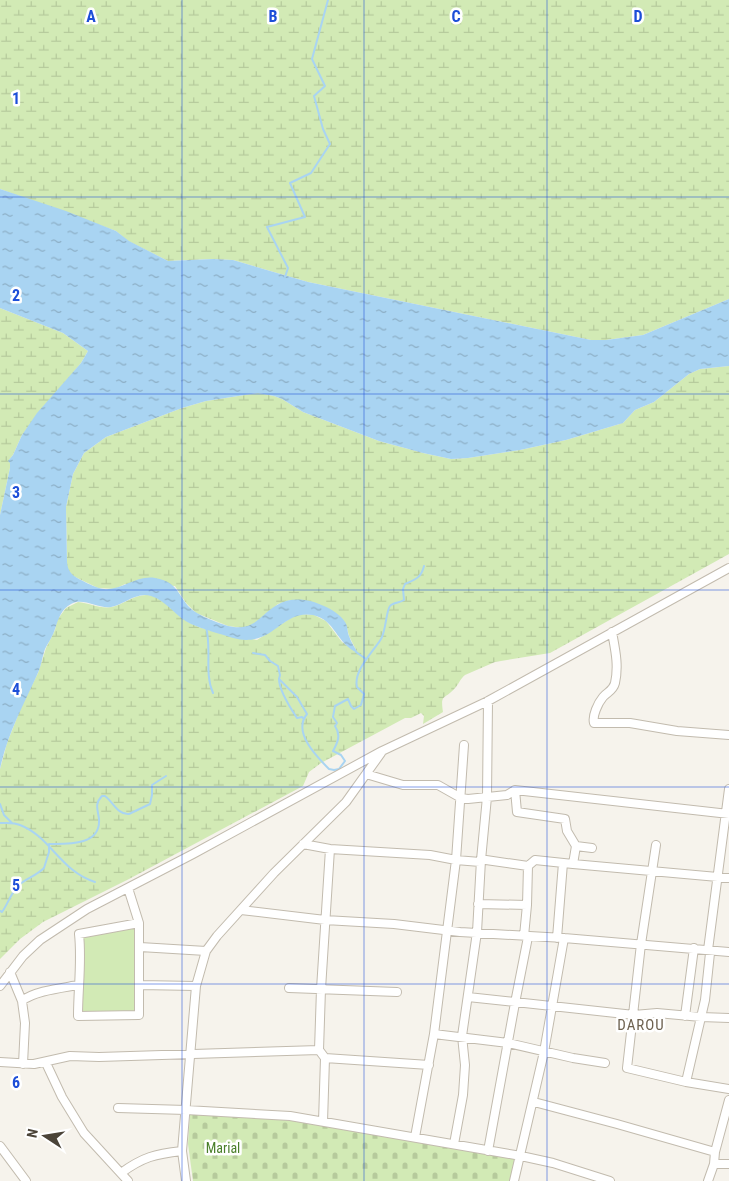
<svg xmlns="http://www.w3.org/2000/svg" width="729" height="1181" font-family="'Roboto Condensed',sans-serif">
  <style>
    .wetland { fill: url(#wetland-marsh) }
    .cemetery { fill: url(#cemetery-stones) }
    .garden { fill: #d2eab5 }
    .water { fill: url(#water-ripples) }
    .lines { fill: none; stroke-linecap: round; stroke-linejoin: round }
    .stream { stroke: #a9d4f2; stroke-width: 2 }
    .minor-casing { stroke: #c2bbae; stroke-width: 10 }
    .minor { stroke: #fff; stroke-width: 8 }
    .grid { fill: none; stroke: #1d4ed8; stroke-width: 1; stroke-opacity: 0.55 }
    .labels { text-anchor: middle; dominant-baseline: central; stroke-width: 5; stroke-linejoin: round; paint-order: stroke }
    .park-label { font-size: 14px; fill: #4a7f2a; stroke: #fff }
    .neighbourhood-label { font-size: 15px; letter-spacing: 1px; fill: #6e6250; stroke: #fff }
    .grid-label { font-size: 16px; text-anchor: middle; font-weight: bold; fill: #1d4ed8; stroke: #fff; stroke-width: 5; stroke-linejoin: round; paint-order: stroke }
  </style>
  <defs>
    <pattern id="wetland-marsh" width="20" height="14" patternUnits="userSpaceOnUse" patternTransform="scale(1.25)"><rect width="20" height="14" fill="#d2eab5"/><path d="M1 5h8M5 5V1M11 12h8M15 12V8" fill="none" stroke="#b6ca9c"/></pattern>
    <pattern id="cemetery-stones" width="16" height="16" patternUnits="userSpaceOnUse" patternTransform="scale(1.25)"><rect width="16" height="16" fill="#d2eab5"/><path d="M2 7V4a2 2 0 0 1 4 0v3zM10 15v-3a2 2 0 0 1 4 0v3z" fill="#b6ca9c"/></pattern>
    <pattern id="water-ripples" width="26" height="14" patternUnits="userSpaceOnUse" patternTransform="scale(1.25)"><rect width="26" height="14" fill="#a9d4f2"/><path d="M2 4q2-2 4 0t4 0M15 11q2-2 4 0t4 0" fill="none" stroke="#8caec5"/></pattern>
  </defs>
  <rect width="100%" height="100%" fill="#f6f3ec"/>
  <!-- wetland -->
  <path class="wetland" d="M0,0h729v299l-86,36 -37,5h-15l-283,-58 -75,-22 -20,-1 -45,2 -40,-20 -12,-10 -116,-42z
    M0,308l63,25 25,18 -7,12 -59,72 -9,20 -4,5 1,2v6l-10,47z
    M729,366v188l-179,99 -55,9 -30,13c-5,4 -6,9 -10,13 -10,12 -15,5 -12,24l-20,12 1,-8 -3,-3 -10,5h-6l-84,45 -12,9 -6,14 -174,93 -86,43 -23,17 -20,20v-190l7,-26 15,-38 16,-32 8,-25 9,-18 2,-10 9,-12 12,-6c11,1 22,7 34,5 12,-3 23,-13 36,-12 17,2 28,21 42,28 17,9 47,13 67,17l37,-24 7,-2 13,1 12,6 16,21 15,10 -8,-16 -3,-12 -55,-24 -13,4 -25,21 -10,3 -15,-2 -32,-13 -10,-10 -11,-17 -50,-2 -10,5 -17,-1 -25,-12 -6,-7v-7l-1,-55 7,-33 11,-21 22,-16 76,-29 24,-7 52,-8 16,3 8,3 21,13 76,29 44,12 28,6 17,-1 52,-8 46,-10 57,-17 12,-13 19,-8 35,-28 11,-5z"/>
  <!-- cemetery -->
  <path class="cemetery" d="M190,1113l108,8 220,36 -6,24h-319l-5,-37z"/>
  <!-- garden -->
  <path class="garden" d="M137,926l-1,88 -56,1 1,-79z"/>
  <!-- water -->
  <path class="water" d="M0,189l66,22 50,20 13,10 39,20 45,-2 20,1 75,22 283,58h15l37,-5 86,-36v67l-29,3 -11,5 -35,28 -19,8 -12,13 -57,17 -46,10 -52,8 -17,1 -28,-6 -44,-12 -76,-29 -21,-13 -8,-3 -16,-3 -52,8 -24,7 -76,29 -22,16 -11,21 -7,33 1,55c1,11 6,14 16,19 6,3 13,7 21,8 17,2 32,-14 51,-11 27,4 22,23 42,35 8,5 22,10 31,13 27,6 30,-10 49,-21 14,-9 33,-6 47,1 7,3 17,9 21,16 3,4 2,9 4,14 2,6 6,12 9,17 -22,-9 -22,-33 -45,-38 -32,-6 -40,34 -80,23 -12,-4 -31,-9 -42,-14 -15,-7 -24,-23 -40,-28 -14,-5 -28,9 -40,11 -13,2 -28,-10 -40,-3 -10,5 -13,16 -16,25 -2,7 -7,14 -10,20 -3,9 -4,18 -8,26 -14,31 -30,60 -37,94v-254l10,-47v-5l-2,-2 5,-6 9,-20 15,-22 44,-50 7,-12 -25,-18 -63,-25z"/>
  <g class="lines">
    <!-- stream -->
    <path class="stream" d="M285,277l3,-9 -21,-41 38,-10 -15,-34 21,-10 19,-29 -7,-15 -9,-33 11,-10 -13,-27 16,-59
      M206,627c6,22 -2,46 7,66
      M356,652l10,7
      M253,653l12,2 5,6 8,5 2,9 -1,4 18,18 10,17c-15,18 10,43 22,55l5,1 5,-1 6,-8 -4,-6 -8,-4c5,-9 8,-16 2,-25l2,-3 -4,-6 2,-11 13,-7 3,7 3,3 7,-4 3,-11 -7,-7c-4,-16 16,-35 24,-48 5,-8 5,-28 9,-33 3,-4 10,-3 14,-6l-1,-11 2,-5c11,-5 16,-6 19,-18
      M279,679c0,11 12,30 18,39l5,-1 1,1
      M0,804l4,11 8,8
      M0,823c6,0 14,-1 20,2 31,12 40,46 75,57
      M0,911l2,1c7,-10 9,-20 18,-28 8,-6 17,-9 24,-16l5,-16v-8c18,0 52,2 50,-25 -1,-9 -5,-15 3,-23h3c8,6 13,19 24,18l21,-10 2,-9v-10l14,-9"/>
    <!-- minor casing -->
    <g class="minor-casing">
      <path id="minor" d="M612,632c3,17 7,33 3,51 -2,8 -8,9 -12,14 -5,6 -11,19 -9,26h36l47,8 52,4
        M366,774l37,11h35l23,13 7,1 39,-4 8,-5 214,24
        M515,790l2,22 48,7 2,12 9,15 -3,18 -38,-4 -7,6 -1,39 -3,31
        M303,844l27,5 100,6 26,5 24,2 1,-2h5l42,6
        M656,845l-15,99 -14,124 59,14 43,7
        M576,846l16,2
        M573,864l156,14
        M128,888l11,35v92l-61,1c0,-27 4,-55 1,-82l60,-11
        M478,904l49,1
        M241,910l84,10 69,4 66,8 104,6 165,14
        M557,938l6,-75
        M140,947l66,4
        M10,972l12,29c12,-10 40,-13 56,-16
        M139,985l57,1
        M0,986l23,-30 17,-16 47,-31 106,-55 189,-103 106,-50 241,-133
        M289,988l108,4
        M468,997l166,18 23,-2 44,4 28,1
        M22,1001l3,22 -2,41
        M685,1016l9,-68
        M434,1034l74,9 65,15 32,5
        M325,1058l104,7
        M0,1062l34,2 36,-8 29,1 220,-7
        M46,1063l16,34 22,36 44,48
        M686,1082l19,-82 5,-47 -2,-3 21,-161
        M534,1102l83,22 98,28
        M118,1108l68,2 104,6 231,40 32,7 57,18
        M323,1122l2,-64 -6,-8 2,-61 9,-140
        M415,1137l19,-103 22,-174 8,-115
        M454,1144l9,-49 2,-30 -3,-29 15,-104 4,-72 6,-63 1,-96
        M0,1146l26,35
        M488,1151l27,-148 13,-66
        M714,1164h15
        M121,1173c22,-16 34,-19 61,-22
        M186,1181l-4,-30 14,-165 10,-35 11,-15 57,-63 72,-71 35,-49
        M514,1181l30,-129 20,-114
        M708,1181l6,-17 1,-12 14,-52"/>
    </g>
    <!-- minor -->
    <use href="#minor" class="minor"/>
  </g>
  <!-- grid -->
  <path class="grid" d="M182,0v1181M364,0v1181M547,0v1181M0,197h729M0,394h729M0,590h729M0,787h729M0,984h729"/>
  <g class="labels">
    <!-- park labels -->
    <g class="park-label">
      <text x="223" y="1148">Marial</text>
    </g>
    <!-- neighbourhood labels -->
    <g class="neighbourhood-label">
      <text x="641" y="1025">DAROU</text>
    </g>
  </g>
  <g class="grid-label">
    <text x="91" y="22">A</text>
    <text x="273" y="22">B</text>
    <text x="456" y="22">C</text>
    <text x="638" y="22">D</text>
    <text x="16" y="104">1</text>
    <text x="16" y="301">2</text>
    <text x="16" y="498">3</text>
    <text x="16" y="695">4</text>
    <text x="16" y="891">5</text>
    <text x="16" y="1088">6</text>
  </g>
  <!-- north arrow -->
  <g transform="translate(45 1136) rotate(282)" stroke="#ffffff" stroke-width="4" paint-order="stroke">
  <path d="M0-4L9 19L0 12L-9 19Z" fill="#4b4439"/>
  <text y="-8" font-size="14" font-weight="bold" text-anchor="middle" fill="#4b4439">N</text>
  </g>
</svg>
